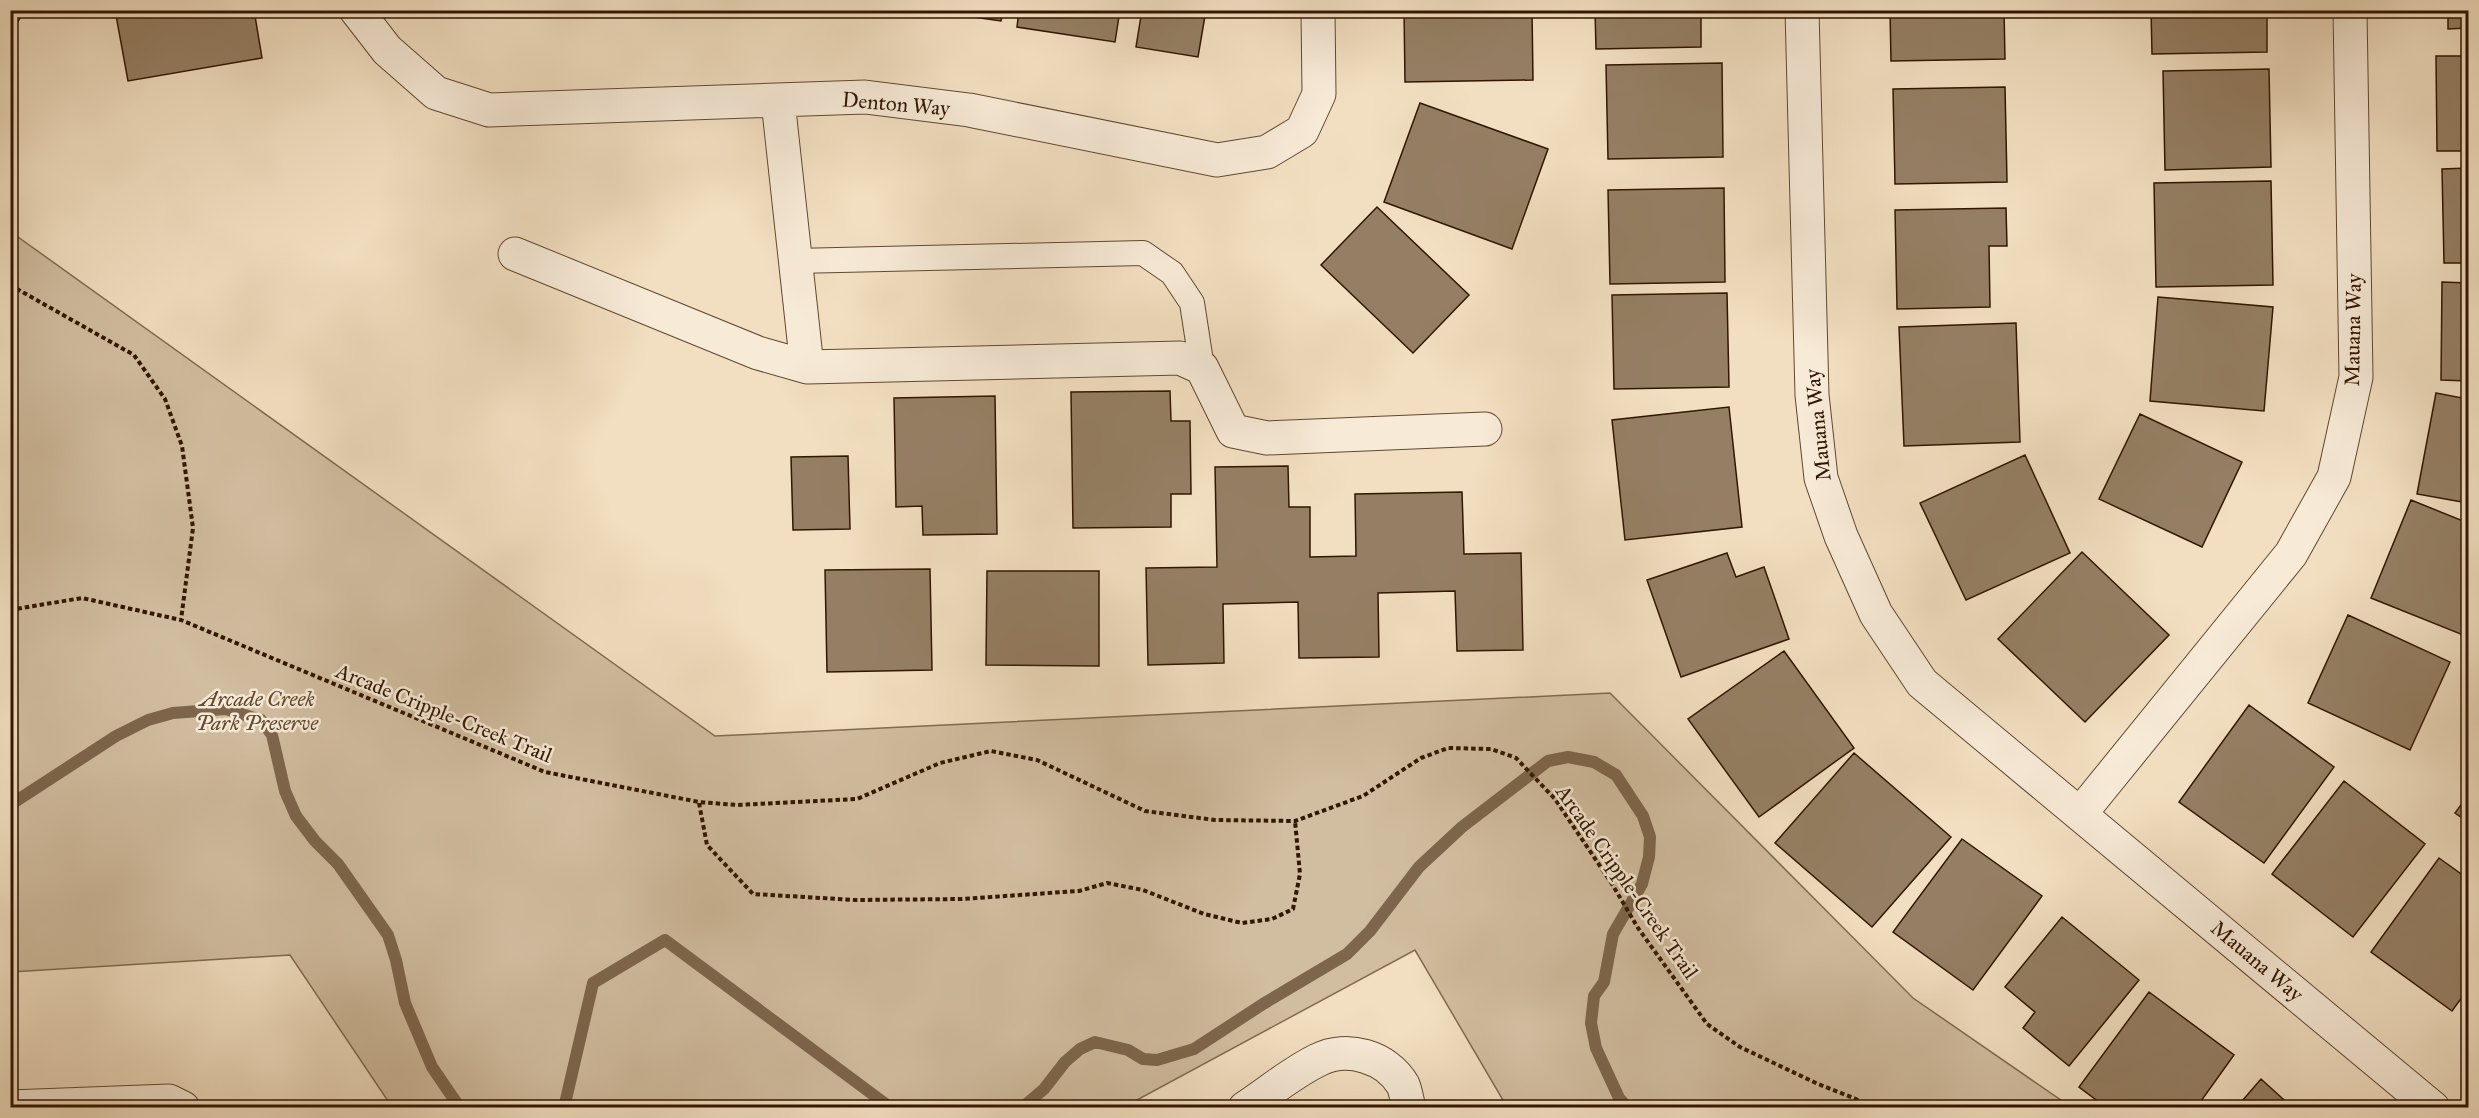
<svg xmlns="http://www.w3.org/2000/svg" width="2479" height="1118" font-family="'IM FELL Great Primer',serif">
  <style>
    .green { fill: #d1bda0; stroke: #816a50; stroke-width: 1.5 }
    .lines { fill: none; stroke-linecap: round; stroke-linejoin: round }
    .stream { stroke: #7d664c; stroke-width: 12 }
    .building { fill: #957f64; stroke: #311600; stroke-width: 1.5 }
    .service-casing { stroke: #614830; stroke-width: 26 }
    .minor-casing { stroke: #614830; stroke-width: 35 }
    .path { stroke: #311600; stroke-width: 4; stroke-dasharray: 4.5 3; stroke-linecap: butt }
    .service { stroke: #f7ead7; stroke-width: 24 }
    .minor { stroke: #f7ead7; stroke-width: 33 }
    .labels { text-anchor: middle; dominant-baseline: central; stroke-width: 5; stroke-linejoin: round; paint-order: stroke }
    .street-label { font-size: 21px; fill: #311600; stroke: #f7ead7 }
    .park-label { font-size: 21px; font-style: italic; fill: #614830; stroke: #f7ead7 }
  </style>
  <rect width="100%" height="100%" fill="#f2dfc1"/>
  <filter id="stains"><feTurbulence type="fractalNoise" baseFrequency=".00333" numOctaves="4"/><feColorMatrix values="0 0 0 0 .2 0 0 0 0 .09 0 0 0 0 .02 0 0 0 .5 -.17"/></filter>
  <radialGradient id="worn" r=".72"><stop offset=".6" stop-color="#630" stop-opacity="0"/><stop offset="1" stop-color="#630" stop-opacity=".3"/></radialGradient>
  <!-- green -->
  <path class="green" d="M11,232l704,504 895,-43 303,305 158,109h-564l-92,-157 -291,157h-732l-102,-152 -279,17z"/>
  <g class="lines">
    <!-- stream -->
    <path class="stream" d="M10,805l106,-69 32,-16 25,-7 53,-4 35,11 11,15 13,56 11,25 19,25 23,23 50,71 8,25 9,43 27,64 28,41
      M564,1108l29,-125 72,-43 226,168
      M1022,1108l22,-19 21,-27 15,-13 15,-7 33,8 15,9 14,1 37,-11 69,-45 84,-50 23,-23 49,-64 43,-40 86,-66 20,-4 26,5 22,13 27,41 7,21 -1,20 -7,27 -29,50 -9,48 -10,14 -3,27 5,25 23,50 9,10"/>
  </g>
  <!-- building -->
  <path class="building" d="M115,10h139l8,48 -134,23z
    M544,10h107v4l-107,2z
    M923,10h80l-2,11z
    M1019,10h101l-5,32 -98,-15z
    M1142,10h64l-8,47 -62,-10z
    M1404,10h128l1,70 -128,2z
    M1595,10h106v37l-105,2z
    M1890,10h114l1,49 -114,2z
    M2151,10h116v42l-115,2z
    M2448,10h20v18l-20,1z
    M10,13l10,5 -10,17z
    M2436,56h32v95h-31z
    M1722,63l1,94 -115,2 -2,-94z
    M2269,69l2,98 -106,3 -2,-99z
    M2005,87l2,95 -112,2 -2,-95z
    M1420,103l128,46 -36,100 -128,-47z
    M2468,168v95h-24l-2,-94z
    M2271,181l2,104 -117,2 -2,-104z
    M1724,188l1,94 -115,2 -2,-94z
    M1377,207l92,88 -56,58 -92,-88z
    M2006,208l1,38h-18l1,61 -93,2 -2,-99z
    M2442,282l26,1v98l-27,-1z
    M1727,293l2,94 -115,2 -2,-94z
    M2158,297l115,10 -9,104 -114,-10z
    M2016,323l4,119 -116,4 -5,-119z
    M1170,391l1,30h19l1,73h-20v33l-98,1 -2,-136z
    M2436,393l32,6v104l-51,-9z
    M995,396l2,138 -74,1 -1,-29 -26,1 -2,-109z
    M1729,407l13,120 -117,13 -13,-120z
    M2140,414l102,48 -40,85 -103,-48z
    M2025,455l45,98 -104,47 -46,-97z
    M848,456l2,73 -57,1 -2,-73z
    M1288,466l1,41h21v50l46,-1 -1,-62 107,-2 2,62 57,-1 2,97 -66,1 -2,-60 -77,2 1,64 -80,1 -1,-56 -75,2 1,59 -76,2 -2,-97 71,-1 -2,-100z
    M2411,500l57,23v114l-97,-39z
    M2082,552l87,83 -84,87 -87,-83z
    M1727,553l9,24 28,-10 25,72 -108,38 -34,-97z
    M930,569l2,101 -105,2 -2,-102z
    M987,571h112v95l-113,-1z
    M2348,615l102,47 -40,88 -102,-47z
    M1784,651l70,97 -95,69 -71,-98z
    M2249,705l85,62 -70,96 -85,-61z
    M1854,753l97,84 -79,90 -97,-84z
    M2344,781l81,63 -72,93 -81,-63z
    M2468,795v27l-13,-9z
    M1962,839l80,57 -69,94 -80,-58z
    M2439,858l29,21v110l-16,22 -81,-59z
    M2062,917l77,63 -70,86 -46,-38 12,-16 -30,-25z
    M2149,992l85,63 -38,53h-89l-28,-21z
    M2261,1079l32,29h-57z"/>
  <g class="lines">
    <!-- service casing -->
    <g class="service-casing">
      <path id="service" d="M795,261l348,-8 29,20 20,30 10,65"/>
    </g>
    <!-- minor casing -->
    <g class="minor-casing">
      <path id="minor" d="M356,10l31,40 49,43 53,17 376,-13 104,13 248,50 50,-8 35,-21 17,-37 -1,-84
        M1802,10l10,385 9,83 20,58 35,78 46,69 511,425
        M778,101l29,266
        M515,254l243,99 49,14 373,-9 22,10 31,63 34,7 218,-9
        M2080,814l211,-260 43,-77 22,-100 -6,-367
        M10,1107l159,-6 14,7
        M1245,1108c24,-16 48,-36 73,-48 29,-15 69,-3 85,25 3,7 4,16 6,23"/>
    </g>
    <!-- path -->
    <path class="path" d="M10,285l124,70 31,44 17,47 11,82 -12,92
      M10,610l72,-12 99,22 364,152 154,30 38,3 120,-6 83,-36 51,-12 46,9 108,51 70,9 80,1 68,-25 58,-38 27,-10 43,1 25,9 39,41 57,85 26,44 69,96 33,23 78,37 38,15 12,9
      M699,803l8,42 46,49 102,6 106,-1 118,-8 28,-8 36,7 61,24 38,9 30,-4 21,-10 7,-35 -5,-53"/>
    <!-- service -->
    <use href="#service" class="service"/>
    <!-- minor -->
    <use href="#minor" class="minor"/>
  </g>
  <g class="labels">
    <!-- street labels -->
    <g class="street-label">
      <text transform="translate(896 104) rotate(5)">Denton Way</text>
      <text transform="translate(2353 330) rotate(-89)">Mauana Way</text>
      <text transform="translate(1818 425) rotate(-96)">Mauana Way</text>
      <text transform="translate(444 713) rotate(22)">Arcade Cripple-Creek Trail</text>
      <text transform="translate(1627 882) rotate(55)">Arcade Cripple-Creek Trail</text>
      <text transform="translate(2257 961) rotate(40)">Mauana Way</text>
    </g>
    <!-- park labels -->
    <g class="park-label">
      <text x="257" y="699">Arcade Creek<tspan x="257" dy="24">Park Preserve</tspan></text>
    </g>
  </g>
  <!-- margin -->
  <rect width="2479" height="1118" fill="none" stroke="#f2dfc1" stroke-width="36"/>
  <rect x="12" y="12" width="2455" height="1094" fill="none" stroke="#311600" stroke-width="3"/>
  <rect x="18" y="18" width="2443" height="1082" fill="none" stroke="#311600" stroke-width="1.5"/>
  <rect width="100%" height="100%" filter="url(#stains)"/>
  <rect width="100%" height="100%" fill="url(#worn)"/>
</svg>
